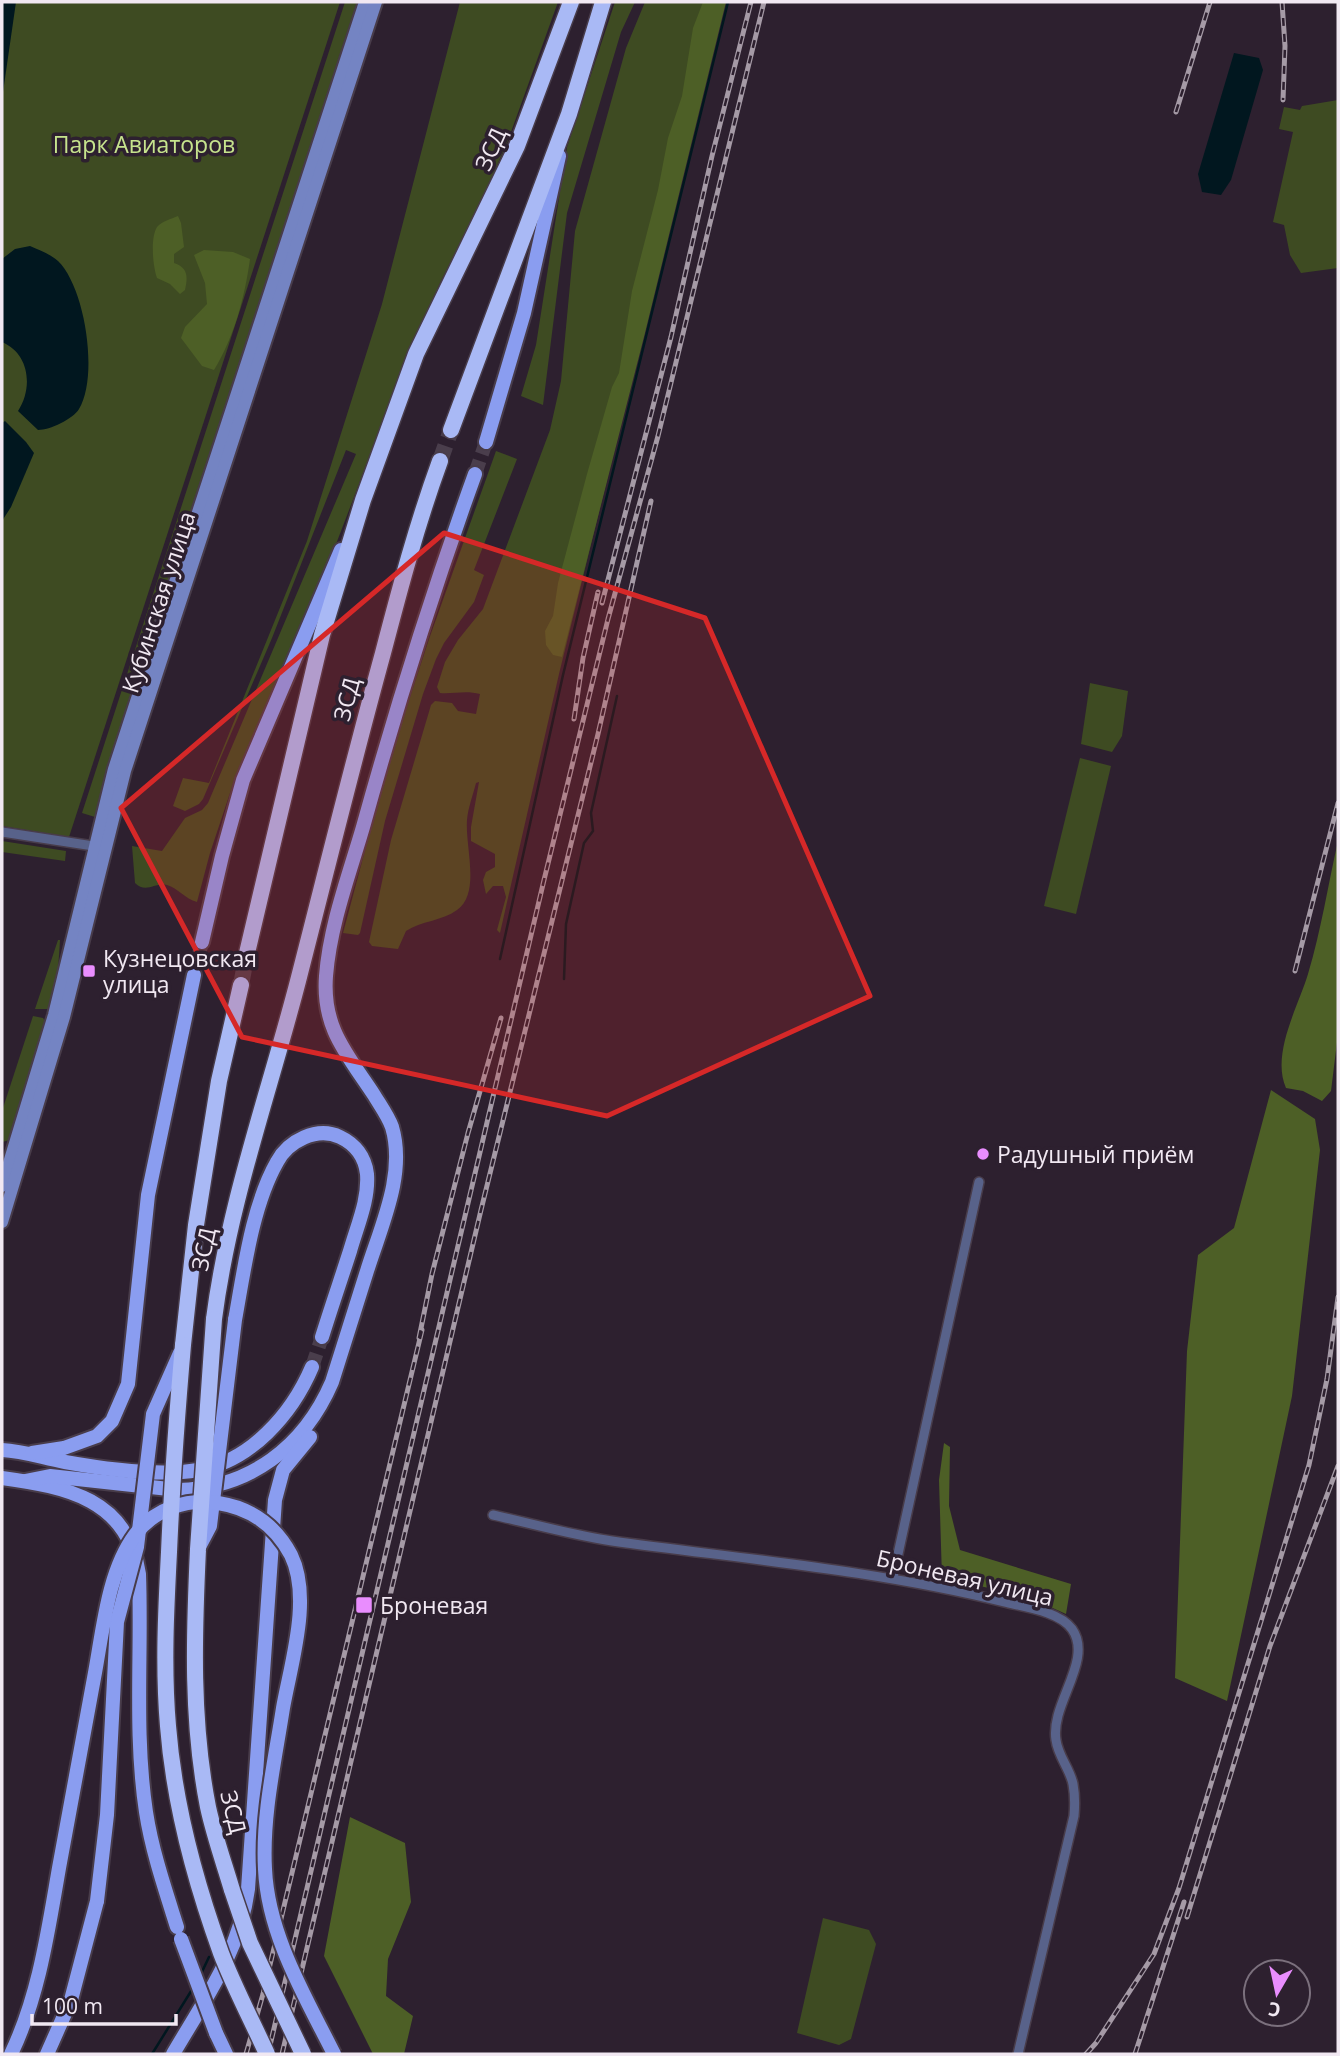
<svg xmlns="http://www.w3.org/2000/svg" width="1340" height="2056" viewBox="0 0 1340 2056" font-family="'Open Sans',sans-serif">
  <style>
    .green { fill: #3e4b22 }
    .forest { fill: #4d5f26 }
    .water { fill: #01171f }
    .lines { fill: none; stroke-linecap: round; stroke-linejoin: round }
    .stream { stroke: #01171f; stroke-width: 2.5 }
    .primary-tunnel { stroke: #4a3e4c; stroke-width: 14; stroke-dasharray: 14 7; stroke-linecap: butt }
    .motorway-tunnel { stroke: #4a3e4c; stroke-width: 16; stroke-dasharray: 16 8; stroke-linecap: butt }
    .minor-casing { stroke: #483c4a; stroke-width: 12 }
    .secondary-casing { stroke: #483c4a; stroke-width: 16 }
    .primary-casing { stroke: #483c4a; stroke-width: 18 }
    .motorway-casing { stroke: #483c4a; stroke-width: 19 }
    .minor { stroke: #58628a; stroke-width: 9 }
    .secondary { stroke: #7484c3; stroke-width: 12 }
    .primary { stroke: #8a9df0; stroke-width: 14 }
    .motorway { stroke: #a9b9f5; stroke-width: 16 }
    .rail-casing { stroke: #a59aa6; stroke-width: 5 }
    .rail { stroke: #2d202f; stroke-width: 2.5; stroke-dasharray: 8; stroke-linecap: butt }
    .primary-bridge-casing { stroke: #483c4a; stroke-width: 18; stroke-linecap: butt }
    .motorway-bridge-casing { stroke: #483c4a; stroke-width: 19; stroke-linecap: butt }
    .primary-bridge { stroke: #8a9df0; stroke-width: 14 }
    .motorway-bridge { stroke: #a9b9f5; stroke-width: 16 }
    .marked { fill: #d62828; fill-opacity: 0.2; stroke: #d62828; stroke-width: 5; stroke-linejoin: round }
    .poi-dot { fill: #e98dfe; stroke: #2d202f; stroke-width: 2.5 }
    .labels { text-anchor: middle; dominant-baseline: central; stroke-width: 7; stroke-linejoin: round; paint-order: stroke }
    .park-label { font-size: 23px; fill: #c6e38d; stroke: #2d202f }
    .street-label { font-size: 23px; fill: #f1e8f2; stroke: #2d202f }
    .poi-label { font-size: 23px; fill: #f1e8f2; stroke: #2d202f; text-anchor: start }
  </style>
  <rect width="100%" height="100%" fill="#2d202f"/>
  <!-- green -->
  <g class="green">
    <path d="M2,2H340L69,837L2,826Z"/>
    <path d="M345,2H357L119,730L95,817L82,813Z"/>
    <path d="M460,2H558L507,143L474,217L441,281L410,351L323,578L236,775L210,853L197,902C185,899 178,888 167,885C155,882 146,894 135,883L132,846L162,851L185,818L202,810L208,803L356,454L346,450L272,638L203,799L199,804L185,811L173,806L183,778L209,783L307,541L382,304Z"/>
    <path d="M615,2H635L621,32L567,213L543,405L521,396L536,345L567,147Z"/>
    <path d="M645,2H725L559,674L500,933L497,930L506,897L503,886H493L486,894L483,880L486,872L495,867V854L471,841V827L479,782L476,783C473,795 468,808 467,820C465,847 481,893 457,910C442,921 421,921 406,931L398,949L372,946L369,942L391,840L431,705L435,701L452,703L458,711L476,714L480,694C466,690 454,694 440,693L437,687L445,662L458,640L483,609L550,430L561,381L575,231L626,48Z"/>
    <path d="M1338,100V268L1301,273L1290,255L1284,225L1273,222L1293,132L1279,129L1284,107L1300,110L1302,106Z"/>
    <path d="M496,451L517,459L474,570L484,575L474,602L444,643L436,659L423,694L385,821L360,933L358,935L343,933L388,764L429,639Z"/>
    <path d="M1090,683L1128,691L1122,736L1112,752L1081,744Z"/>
    <path d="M1080,758L1111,766L1076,914L1044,906Z"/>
    <path d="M2,841L66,851L65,861L2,852Z"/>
    <path d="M58,940H60L58,971L49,1009H35Z"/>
    <path d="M33,1016L43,1018L45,1021L10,1140L2,1142V1111Z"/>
    <path d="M823,1918L869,1930L876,1944L851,2039L839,2045L797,2033Z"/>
  </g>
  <!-- forest -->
  <g class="forest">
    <path d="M703,2H726L645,333L562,657L553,655L546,645L545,631L553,616L558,583L587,474L612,387L619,373L632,291L658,190L668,138L682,96L693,28Z"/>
    <path d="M178,216L181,223L184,247L174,254V263C188,268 188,276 185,290L180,294L170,284L157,278C153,267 150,238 157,227C162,221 171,219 178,216Z"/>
    <path d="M204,250L233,252L250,259C245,296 234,338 214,370L202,366L181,338L185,327L207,304L205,283L194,255Z"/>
    <path d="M1338,841V1034L1331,1091L1322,1101L1303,1091L1286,1088C1271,1054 1298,1007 1308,974C1321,931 1328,885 1338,841Z"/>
    <path d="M1271,1090L1315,1119L1320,1150L1292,1396L1227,1701L1175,1678L1187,1351L1198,1255L1234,1228Z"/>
    <path d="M944,1443L950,1447L949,1506L960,1550L1071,1584L1066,1614L1026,1596L942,1578L939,1480Z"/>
    <path d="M350,1817L405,1843L411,1902L388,1959L386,1996L413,2016L404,2054H373L324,1956Z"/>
  </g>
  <!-- water -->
  <g class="water">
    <path d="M2,2H16L2,99Z"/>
    <path d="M1234,53L1259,58L1263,70L1231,180L1221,195L1202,192L1198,174Z"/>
    <path d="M30,246C39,250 50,254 58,261C85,287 99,376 79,409C73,419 50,430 38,430L18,411C33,388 30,354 2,342V259L15,249Z"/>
    <path d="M5,421L26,442L34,453L11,507L2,521V423Z"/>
  </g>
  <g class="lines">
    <!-- stream -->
    <g class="stream">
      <path d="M500,959L563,675L728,2"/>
      <path d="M564,979L566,924L584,843L593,831L591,813L617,696"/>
      <path d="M200,1976L209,1957"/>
      <path d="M152,2054L193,1988"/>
    </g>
    <!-- primary-tunnel -->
    <g class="primary-tunnel">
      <path d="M475,474L486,442"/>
      <path d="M194,975L202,942"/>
      <path d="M312,1367L322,1337"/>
    </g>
    <!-- motorway-tunnel -->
    <g class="motorway-tunnel">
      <path d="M440,461L451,430"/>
      <path d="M241,985L247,953"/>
    </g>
    <defs>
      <g id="minor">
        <path d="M2,832L100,847"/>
        <path d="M493,1515C533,1524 572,1535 612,1541C743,1559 875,1570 1004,1602C1024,1607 1059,1611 1072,1629C1094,1660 1050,1704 1056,1740C1058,1756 1070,1769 1073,1784C1075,1795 1075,1805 1074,1816L1018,2054"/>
        <path d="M893,1577L979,1182"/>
      </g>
      <g id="secondary">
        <path d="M2,1186L54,1015L114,769L365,2"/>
        <path d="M2,1222L64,1017L125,771L376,2"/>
      </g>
      <g id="primary">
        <path d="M486,442L524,313L559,156"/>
        <path d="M202,942L222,856L243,780L341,550"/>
        <path d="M235,1320C244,1271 252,1206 277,1162C288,1141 317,1126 340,1137C355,1144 365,1157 367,1174C369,1200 357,1226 350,1251C341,1279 331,1308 322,1337"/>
        <path d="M2,1450C24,1451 43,1458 65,1462C104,1469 158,1477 198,1470C250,1462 292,1414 312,1367"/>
        <path d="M32,1453L64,1448L97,1436L112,1421L128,1384L148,1195L194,975"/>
        <path d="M2,1478C67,1487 128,1499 139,1574C142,1653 134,1733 146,1812C152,1851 165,1889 177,1927"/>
        <path d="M25,1481L50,1476L178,1490C250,1488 304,1447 332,1382C344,1345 355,1308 367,1271C381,1226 406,1174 392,1127C388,1116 380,1105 374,1095C347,1054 322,1028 326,976C330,925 349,875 363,827C396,708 433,590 475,474"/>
        <path d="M216,2033L226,2054"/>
        <path d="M47,2054L71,2000L97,1901"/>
        <path d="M173,2054C204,2001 240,1951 248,1889L275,1500L283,1470L310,1437"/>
      </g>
      <g id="motorway">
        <path d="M451,430L569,114L603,2"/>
        <path d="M247,953L322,635L363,500L416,354L517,146L571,2"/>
        <path d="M214,1319C229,1203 269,1093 298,981C326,872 353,762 383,653C400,588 417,524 440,461"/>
        <path d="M183,1345L196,1225L219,1081L241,985"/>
        <path d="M198,1549C194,1635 191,1721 208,1807C214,1835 224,1863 232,1890"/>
      </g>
    </defs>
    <!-- minor casing -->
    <use href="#minor" class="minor-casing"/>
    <!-- secondary casing -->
    <use href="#secondary" class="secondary-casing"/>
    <!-- primary casing -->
    <use href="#primary" class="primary-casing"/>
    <!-- motorway casing -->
    <use href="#motorway" class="motorway-casing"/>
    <!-- minor -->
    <use href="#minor" class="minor"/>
    <!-- secondary -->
    <use href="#secondary" class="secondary"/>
    <!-- primary -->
    <use href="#primary" class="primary"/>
    <!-- motorway -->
    <use href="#motorway" class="motorway"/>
    <defs>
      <g id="rail">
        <path d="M1282,2L1285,46L1283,100"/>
        <path d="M1176,112L1210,2"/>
        <path d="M602,603L671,337L712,156L751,2"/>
        <path d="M574,719L583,658L598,592"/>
        <path d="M1295,971L1338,803"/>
        <path d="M419,1338L432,1274L468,1133L501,1018"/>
        <path d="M1187,1917L1270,1646L1338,1466"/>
        <path d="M246,2054L263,1994L422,1330"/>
        <path d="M268,2054L544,880L608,619L658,436L764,2"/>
        <path d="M282,2054L481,1210L598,734L651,501"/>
        <path d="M1086,2054L1096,2043L1154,1954L1179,1888L1309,1465L1327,1379L1338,1297"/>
        <path d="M1135,2054L1184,1902"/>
      </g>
    </defs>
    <!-- rail casing -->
    <use href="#rail" class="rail-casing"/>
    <!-- rail -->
    <use href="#rail" class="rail"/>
    <defs>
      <g id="primary-bridge">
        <path d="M199,1547L210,1526L235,1320"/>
        <path d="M97,1901L107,1815L117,1622L137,1547L153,1414L180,1353"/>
        <path d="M181,1939L216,2033"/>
        <path d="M11,2054C39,1996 48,1931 59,1868C71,1804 83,1741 94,1678C103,1632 107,1573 135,1535C154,1509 187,1498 218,1503C251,1508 275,1525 291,1555C312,1598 291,1663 283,1708C275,1760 262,1816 265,1869C268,1935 305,1996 334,2054"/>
      </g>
      <g id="motorway-bridge">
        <path d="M183,1345C177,1414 172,1483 169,1552C166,1610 163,1668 168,1726C174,1803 195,1881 221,1953C234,1987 252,2021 267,2054"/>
        <path d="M198,1549L214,1319"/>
        <path d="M232,1890L250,1943L303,2054"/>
      </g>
    </defs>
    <!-- primary-bridge casing -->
    <use href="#primary-bridge" class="primary-bridge-casing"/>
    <!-- motorway-bridge casing -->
    <use href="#motorway-bridge" class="motorway-bridge-casing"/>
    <!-- primary-bridge -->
    <use href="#primary-bridge" class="primary-bridge"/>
    <!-- motorway-bridge -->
    <use href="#motorway-bridge" class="motorway-bridge"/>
  </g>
  <!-- marked area -->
  <path class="marked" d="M444,533L705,618L870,996L607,1116L242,1037L121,808Z"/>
  <!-- markers -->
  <g class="poi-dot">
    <rect x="82" y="964" width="14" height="14" rx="3.5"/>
    <circle cx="983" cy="1154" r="7"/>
    <rect x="355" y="1596" width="18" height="18" rx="3.5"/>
  </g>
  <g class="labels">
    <!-- park labels -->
    <g class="park-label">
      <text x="144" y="144">Парк Авиаторов</text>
    </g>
    <!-- street labels -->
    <g class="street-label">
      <text transform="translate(490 149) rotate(-66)">ЗСД</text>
      <text transform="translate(158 602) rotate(-72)">Кубинская улица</text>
      <text transform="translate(346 699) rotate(-75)">ЗСД</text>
      <text transform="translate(203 1249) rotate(-78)">ЗСД</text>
      <text transform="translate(965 1577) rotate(13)">Броневая улица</text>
      <text transform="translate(234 1812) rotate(76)">ЗСД</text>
    </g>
    <!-- poi labels -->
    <g class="poi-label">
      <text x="103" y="958">Кузнецовская<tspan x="103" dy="26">улица</tspan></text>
      <text x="997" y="1154">Радушный приём</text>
      <text x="380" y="1605">Броневая</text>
    </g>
  </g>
  <!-- border -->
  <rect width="1340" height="2056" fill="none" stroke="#f1e8f2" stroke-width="7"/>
  <!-- north arrow -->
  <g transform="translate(1277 1993) rotate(189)"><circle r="33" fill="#2d202f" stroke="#7b707d" stroke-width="2"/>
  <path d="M0-5L12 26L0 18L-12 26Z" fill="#e98dfe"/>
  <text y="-10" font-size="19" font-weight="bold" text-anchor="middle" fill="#f1e8f2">С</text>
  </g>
  <!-- scale -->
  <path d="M32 2014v10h144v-10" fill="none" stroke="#f1e8f2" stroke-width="3.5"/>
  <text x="42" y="2014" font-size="21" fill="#f1e8f2" stroke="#2d202f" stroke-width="5" paint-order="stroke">100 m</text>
</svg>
